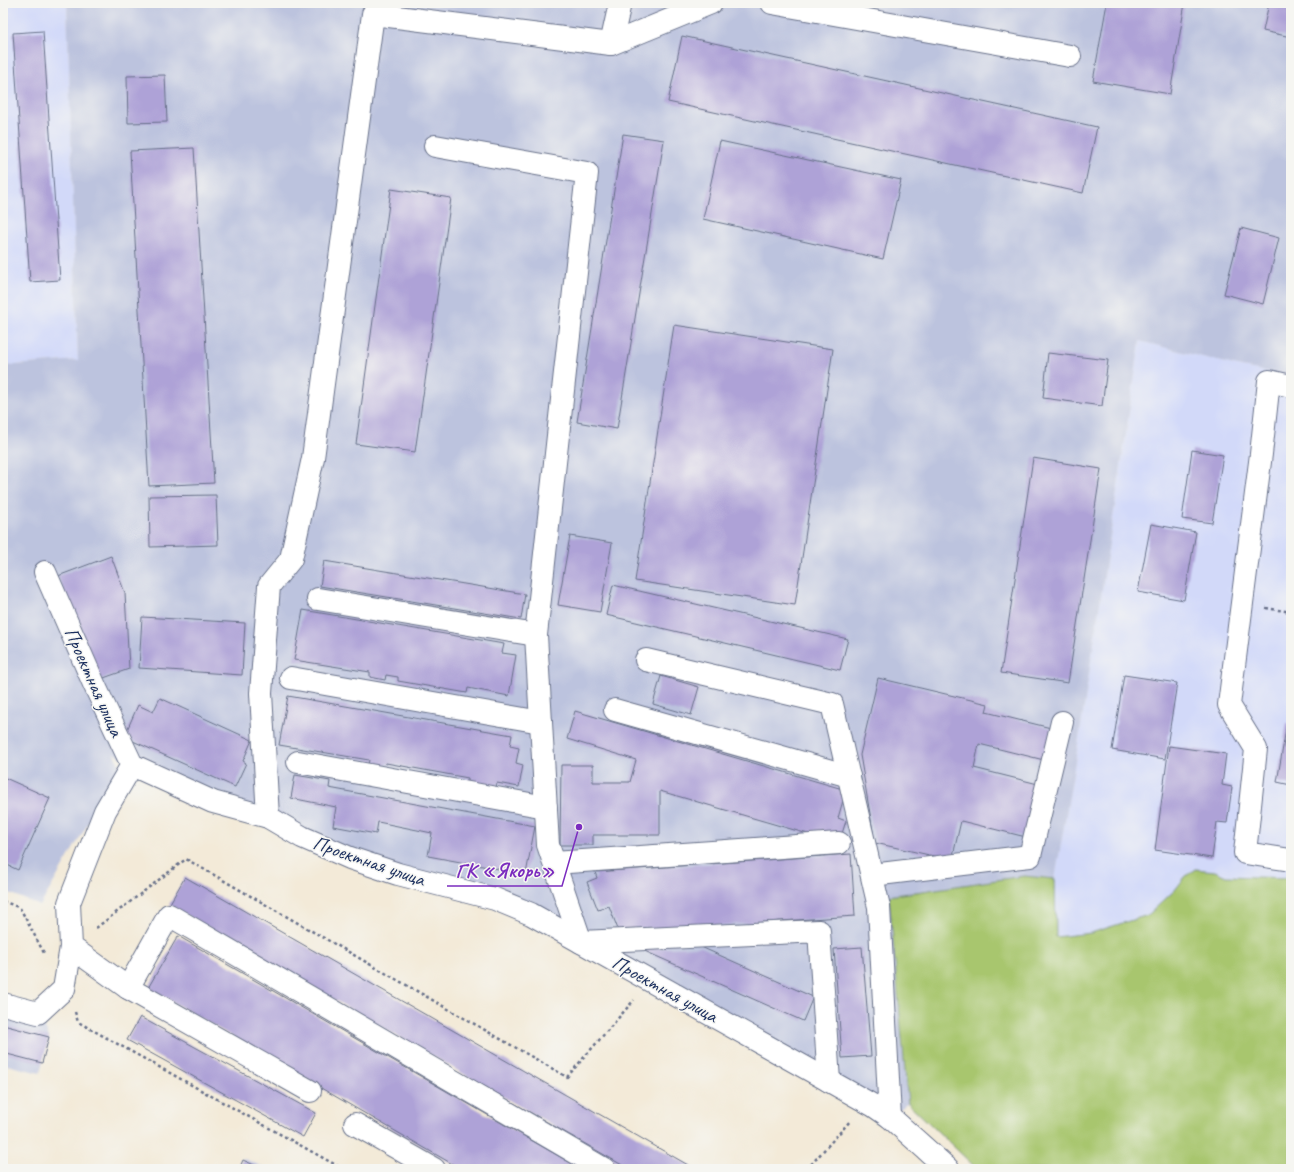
<svg xmlns="http://www.w3.org/2000/svg" width="1294" height="1172" viewBox="0 0 1294 1172" font-family="Caveat,sans-serif">
  <style>
    .built { fill: #d2d9f9 }
    .industrial { fill: #bcc3de }
    .green { fill: #a8c66e; stroke: #627a66 }
    .building { fill: #aea2d7 }
    .lines { fill: none; stroke-linecap: round; stroke-linejoin: round }
    .minor-casing { stroke: #677089; stroke-width: 24 }
    .path { stroke: #677089; stroke-width: 2.5; stroke-dasharray: 3 3; stroke-linecap: butt }
    .minor { stroke: #fff; stroke-width: 22 }
    .labels { text-anchor: middle; dominant-baseline: central; stroke-width: 3; stroke-linejoin: round; paint-order: stroke }
    .street-label { font-size: 20px; fill: #1b2f5e; stroke: #f6f6f2 }
    .leader { fill: none; stroke: #7b2cbf; stroke-width: 1.5 }
    .callout-dot { fill: #7b2cbf; stroke: #f6f6f2; stroke-width: 1.5 }
    .callout-label { font-size: 21px; text-anchor: middle; font-weight: bold; fill: #7b2cbf; stroke: #f6f6f2; stroke-width: 3; stroke-linejoin: round; paint-order: stroke }
  </style>
  <rect width="100%" height="100%" fill="#f6f6f2"/>
  <filter id="ink" filterUnits="userSpaceOnUse"><feTurbulence type="fractalNoise" baseFrequency=".025" numOctaves="2"/><feDisplacementMap in="SourceGraphic" scale="8" xChannelSelector="R" yChannelSelector="G"/><feConvolveMatrix kernelMatrix="1 2 1 2 8 2 1 2 1" color-interpolation-filters="sRGB"/></filter>
  <filter id="wash" filterUnits="userSpaceOnUse"><feTurbulence type="fractalNoise" baseFrequency=".012" numOctaves="4" result="noise"/><feDisplacementMap in="SourceGraphic" scale="16" xChannelSelector="R" yChannelSelector="G"/><feGaussianBlur stdDeviation="0.9" result="paint"/><feColorMatrix in="noise" values="0 0 0 0 0 0 0 0 0 0 0 0 0 0 0 0 0 1.4 0 .05"/><feComposite in="paint" operator="in"/></filter>
  <g filter="url(#wash)">
    <rect width="100%" height="100%" fill="#f3ead8"/>
    <!-- built -->
    <g class="built">
      <path d="M3,3H67L78,360L3,366Z"/>
      <path d="M1140,341L1242,367L1291,376V1169H977L908,1103L1055,878L1081,726Z"/>
    </g>
    <!-- industrial -->
    <g class="industrial">
      <path d="M67,3H1291V376L1242,367L1140,341L1081,726L1055,879L1024,876L889,896L908,1103L890,1117L531,914L398,874L132,765L113,753L121,767L40,906L3,890V366L78,360Z"/>
      <path d="M3,1004L38,1013L49,1037L40,1073L3,1064Z"/>
      <path d="M243,1158L267,1169H238Z"/>
    </g>
    <!-- green -->
    <path class="green" d="M1195,869L1215,871L1226,876L1291,878V1169H977L908,1103L889,896L1024,876L1055,879L1056,937L1091,933L1148,915L1175,890L1185,877Z"/>
    <g id="blocks">
      <!-- building -->
      <g class="building">
        <path d="M1107,3H1185L1170,94L1093,81Z"/>
        <path d="M1269,3H1291V37L1263,31Z"/>
        <path d="M43,31L60,280L30,282L13,33Z"/>
        <path d="M682,36L1097,127L1083,193L668,102Z"/>
        <path d="M165,75L167,122L128,123L127,76Z"/>
        <path d="M623,134L664,140L617,429L577,422Z"/>
        <path d="M720,141L901,180L883,259L703,219Z"/>
        <path d="M194,148L214,483L149,486L130,151Z"/>
        <path d="M391,189L451,198L415,452L356,444Z"/>
        <path d="M1241,228L1279,238L1263,304L1224,294Z"/>
        <path d="M674,325L833,349L795,605L635,581Z"/>
        <path d="M1048,353L1108,360L1102,406L1043,398Z"/>
        <path d="M1192,450L1223,455L1212,523L1182,519Z"/>
        <path d="M1033,458L1101,469L1068,683L1001,673Z"/>
        <path d="M216,495L218,545L150,547L149,496Z"/>
        <path d="M1151,524L1196,532L1184,600L1138,592Z"/>
        <path d="M570,536L612,543L600,612L558,605Z"/>
        <path d="M111,556L125,593L129,669L98,680L58,576Z"/>
        <path d="M324,561L525,594L521,619L320,586Z"/>
        <path d="M613,585L848,639L840,670L606,615Z"/>
        <path d="M303,610L504,644L502,653L516,655L509,696L468,688L467,693L398,681V677L386,675L385,680L370,677V672L294,660Z"/>
        <path d="M142,617L245,623L242,675L139,668Z"/>
        <path d="M1124,675L1177,683L1165,759L1112,750Z"/>
        <path d="M661,676L699,687L691,715L653,704Z"/>
        <path d="M878,678L988,704L986,712L1055,729L1048,761L979,744L974,768L1042,785L1030,838L961,821L952,860L875,843L860,755Z"/>
        <path d="M288,696L512,735L510,746L519,748L516,763L523,765L519,787L497,783L496,787L468,782V778L386,763L385,768L368,765L369,760L279,745Z"/>
        <path d="M160,698L252,740L243,761L246,763L235,787L124,737L138,705L153,712Z"/>
        <path d="M575,711L846,790L838,818L846,821L839,843L660,791V835H593V845H560L561,765H593V782H630L636,760L567,739Z"/>
        <path d="M1287,723L1291,724V785L1277,782Z"/>
        <path d="M1169,746L1226,754L1222,785L1232,787L1227,823L1217,822L1212,858L1155,850Z"/>
        <path d="M295,775L330,781L329,788L535,826L526,874L428,856L432,833L378,822L376,834L333,826L336,807L291,798Z"/>
        <path d="M3,777L50,798L18,870L3,863Z"/>
        <path d="M851,854L855,916L619,932L609,906L598,910L587,882L597,878L595,872Z"/>
        <path d="M185,877L695,1169H629L169,905Z"/>
        <path d="M178,936L581,1169H461L148,988Z"/>
        <path d="M701,947L813,997L803,1021L640,949Z"/>
        <path d="M862,947L871,1056L842,1058L834,949Z"/>
        <path d="M140,1017L316,1113L303,1137L127,1040Z"/>
        <path d="M3,1025L49,1037L42,1063L3,1053Z"/>
        <path d="M243,1160L263,1169H239Z"/>
      </g>
    </g>
  </g>
  <g filter="url(#ink)">
    <use href="#blocks" fill-opacity="0" stroke="#677089" stroke-width="1"/>
    <g class="lines">
      <defs>
        <g id="minor">
          <path d="M772,3L1070,56"/>
          <path d="M611,44L620,3"/>
          <path d="M435,146L587,173L536,635L548,845L581,942L819,931L829,1081"/>
          <path d="M1291,386L1269,381L1261,454L1229,705L1256,749L1245,853L1291,860"/>
          <path d="M45,572L94,684L132,765L213,802L268,817L302,837L350,858L398,874L495,899L531,914L874,1106L890,1117L948,1169"/>
          <path d="M318,599L536,635"/>
          <path d="M646,660L832,704L879,907L890,1117"/>
          <path d="M291,678L541,722"/>
          <path d="M615,710L849,776"/>
          <path d="M298,762L546,807"/>
          <path d="M132,765L105,811L69,903L71,947L128,988L169,915L604,1169"/>
          <path d="M268,817L261,693L269,586L291,559L313,458L373,14L611,44L711,3"/>
          <path d="M554,863L839,843"/>
          <path d="M872,875L1030,856L1062,722"/>
          <path d="M128,988L310,1091"/>
          <path d="M3,1004L38,1013L64,989L71,947"/>
          <path d="M355,1124L434,1169"/>
        </g>
      </defs>
      <!-- minor casing -->
      <use href="#minor" class="minor-casing"/>
      <!-- path -->
      <g class="path">
        <path d="M1266,608L1291,612"/>
        <path d="M3,901L20,908L44,953"/>
        <path d="M96,928L186,859L567,1077L634,1000"/>
        <path d="M75,1012L78,1022L343,1169"/>
        <path d="M807,1169L851,1120"/>
      </g>
      <!-- minor -->
      <use href="#minor" class="minor"/>
    </g>
  </g>
  <g class="labels">
    <!-- street labels -->
    <g class="street-label">
      <text transform="translate(94 682) rotate(66)">Проектная улица</text>
      <text transform="translate(369 861) rotate(19)">Проектная улица</text>
      <text transform="translate(665 989) rotate(29)">Проектная улица</text>
    </g>
  </g>
  <!-- callouts -->
  <path class="leader" d="M579 827L562 886H447"/>
  <circle class="callout-dot" cx="579" cy="827" r="4"/>
  <g class="callout-label">
    <text x="505" y="877">ГК «Якорь»</text>
  </g>
  <!-- margin -->
  <rect width="1294" height="1172" fill="none" stroke="#f6f6f2" stroke-width="16"/>
</svg>
